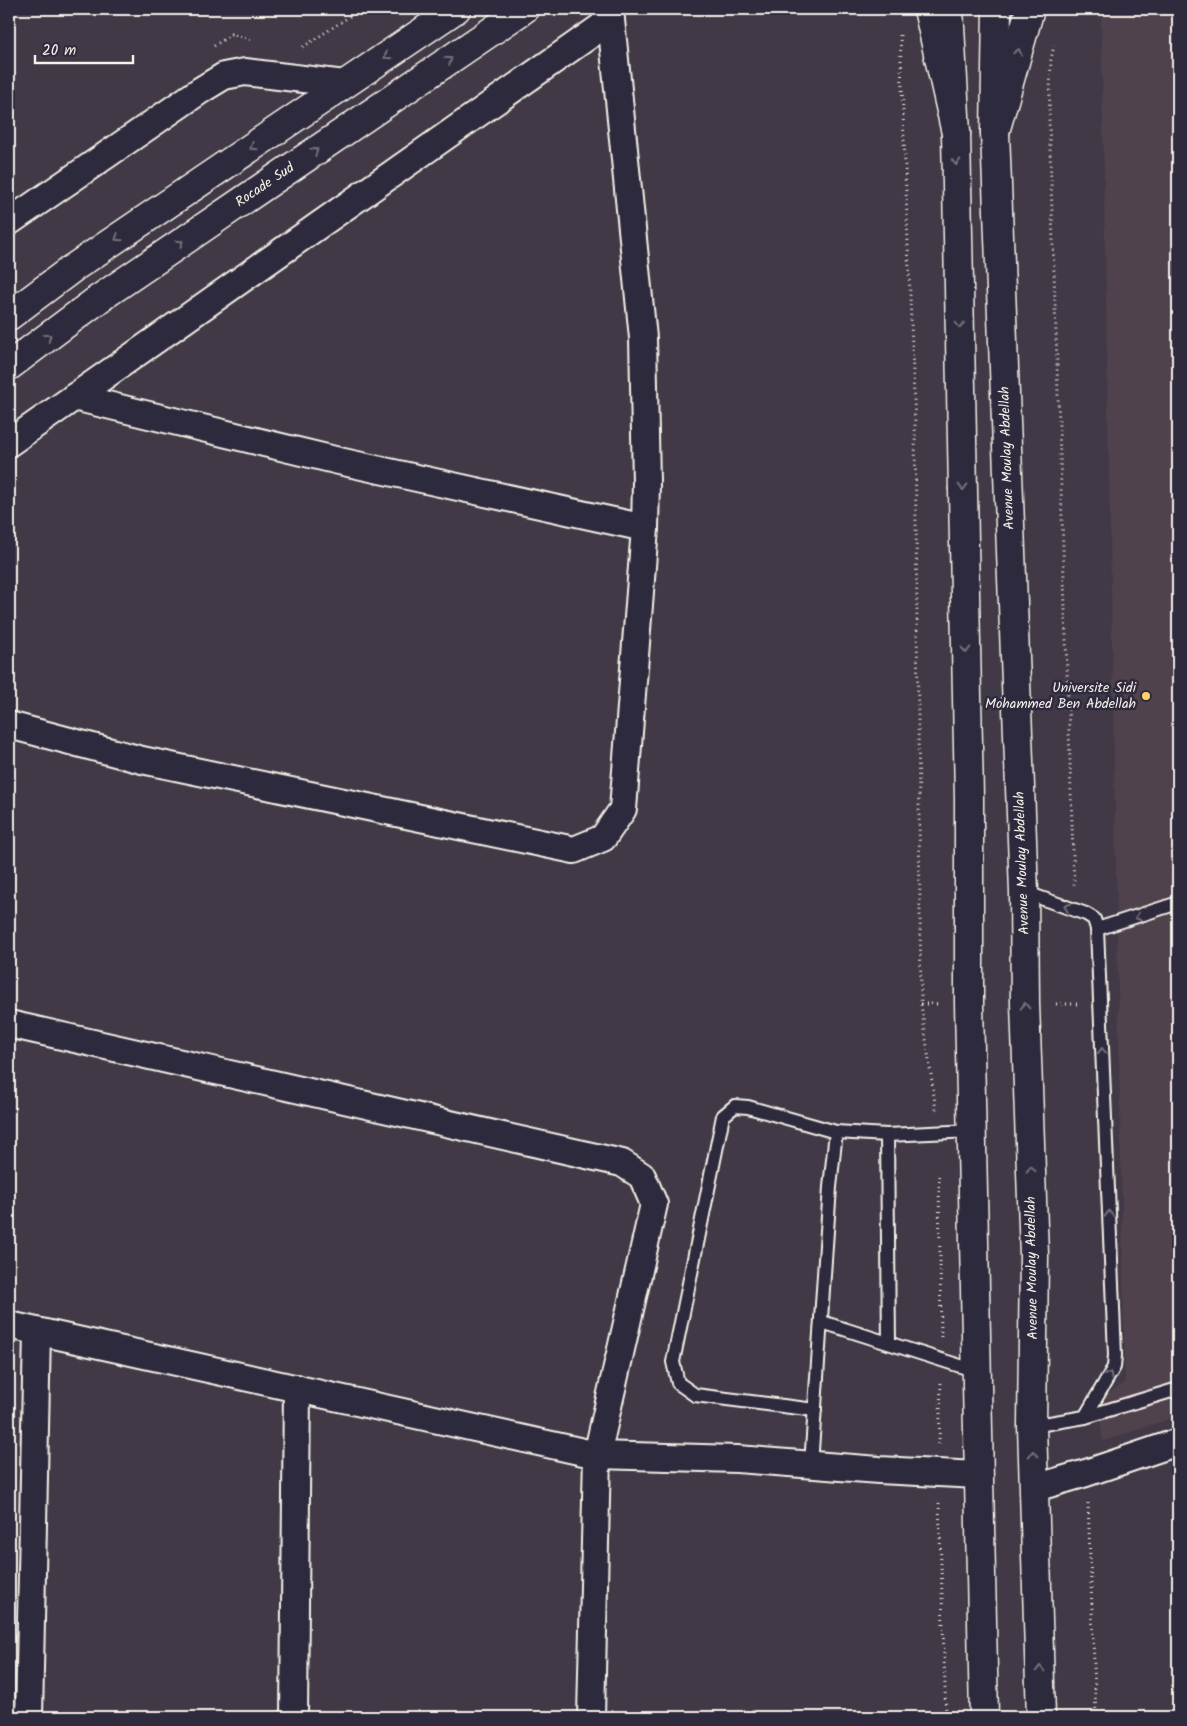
<svg xmlns="http://www.w3.org/2000/svg" width="1187" height="1726" viewBox="0 0 1187 1726" font-family="Kalam,sans-serif">
  <style>
    .built { fill: #50434e }
    .lines { fill: none; stroke-linecap: round; stroke-linejoin: round }
    .service-casing { stroke: #f4f1e8; stroke-width: 16 }
    .minor-casing { stroke: #f4f1e8; stroke-width: 30 }
    .primary-casing { stroke: #f4f1e8; stroke-width: 31 }
    .trunk-casing { stroke: #f4f1e8; stroke-width: 31 }
    .path { stroke: #f4f1e8; stroke-width: 3; stroke-dasharray: 1 4; stroke-linecap: butt }
    .service { stroke: #2f2a3d; stroke-width: 12 }
    .minor { stroke: #2f2a3d; stroke-width: 26 }
    .primary { stroke: #2f2a3d; stroke-width: 28 }
    .trunk { stroke: #2f2a3d; stroke-width: 28 }
    .oneway { stroke: #747079 }
    .poi-dot { fill: #ffd166; stroke: #2f2a3d; stroke-width: 2 }
    .labels { text-anchor: middle; dominant-baseline: central; stroke-width: 5; stroke-linejoin: round; paint-order: stroke }
    .street-label { font-size: 14px; fill: #f4f1e8; stroke: #2f2a3d }
    .poi-label { font-size: 14px; fill: #f4f1e8; stroke: #2f2a3d; text-anchor: end }
  </style>
  <rect width="100%" height="100%" fill="#423947"/>
  <filter id="ink" filterUnits="userSpaceOnUse"><feTurbulence type="fractalNoise" baseFrequency=".02" numOctaves="2"/><feDisplacementMap in="SourceGraphic" scale="10" xChannelSelector="R" yChannelSelector="G"/><feConvolveMatrix kernelMatrix="1 2 1 2 8 2 1 2 1" color-interpolation-filters="sRGB"/></filter>
  <g filter="url(#ink)">
    <!-- built -->
    <path class="built" d="M1101,9H1178V1416L1103,1441L1098,1400L1125,1383Z"/>
    <g class="lines">
      <defs>
        <g id="service">
          <path d="M1024,892L1086,914L1094,919L1097,929L1115,1355L1114,1367L1085,1417"/>
          <path d="M1097,929L1178,903"/>
          <path d="M887,1135L889,1343"/>
          <path d="M822,1322L976,1371"/>
          <path d="M815,1410L695,1395L678,1383L673,1362L723,1116L735,1106L748,1107L836,1132"/>
          <path d="M1032,1426L1085,1417L1178,1389"/>
          <path d="M811,1465L830,1187L836,1132L887,1135L972,1131"/>
        </g>
        <g id="minor">
          <path d="M9,222L201,90L224,76L245,72L345,84"/>
          <path d="M74,397L339,461L645,528"/>
          <path d="M9,443L611,20"/>
          <path d="M9,725L142,760L574,850L603,838L623,809L645,528L646,482L643,338L611,20L604,9"/>
          <path d="M9,1024L622,1163L642,1176L654,1204L597,1455L591,1717"/>
          <path d="M9,1325L597,1455L737,1459L879,1470L978,1475"/>
          <path d="M1035,1488L1086,1473L1178,1442"/>
          <path d="M29,1717L37,1332"/>
          <path d="M294,1717L297,1388"/>
        </g>
        <g id="primary">
          <path d="M949,9L956,133L969,798V1003L984,1717"/>
          <path d="M997,9L995,132L1024,892L1025,1004L1034,1255L1032,1426L1041,1717"/>
        </g>
        <g id="trunk">
          <path d="M928,9L956,133"/>
          <path d="M995,132L1030,9"/>
          <path d="M9,316L73,268L456,9"/>
          <path d="M9,366L100,298L524,9"/>
        </g>
      </defs>
      <!-- service casing -->
      <use href="#service" class="service-casing"/>
      <!-- minor casing -->
      <use href="#minor" class="minor-casing"/>
      <!-- primary casing -->
      <use href="#primary" class="primary-casing"/>
      <!-- trunk casing -->
      <use href="#trunk" class="trunk-casing"/>
      <!-- path -->
      <g class="path">
        <path d="M900,35L915,424L921,1004L936,1110"/>
        <path d="M1054,45L1051,60L1049,119L1074,885"/>
        <path d="M214,46L231,34L253,40"/>
        <path d="M303,47L361,9"/>
        <path d="M921,1004H938"/>
        <path d="M1056,1004H1077"/>
        <path d="M939,1176L941,1337"/>
        <path d="M939,1444L941,1383"/>
        <path d="M939,1503L946,1717"/>
        <path d="M1088,1503L1096,1717"/>
      </g>
      <!-- service -->
      <use href="#service" class="service"/>
      <!-- minor -->
      <use href="#minor" class="minor"/>
      <!-- primary -->
      <use href="#primary" class="primary"/>
      <!-- trunk -->
      <use href="#trunk" class="trunk"/>
    </g>
    <!-- one-way arrows -->
    <defs><path id="oneway-chevron" d="M-2-3.5L2.5 0L-2 3.5" fill="none" stroke-width="1.6" stroke-linecap="round" stroke-linejoin="round" transform="scale(1.25)"/></defs>
    <g class="oneway">
      <use href="#oneway-chevron" transform="translate(1018 52) rotate(-74)"/>
      <use href="#oneway-chevron" transform="translate(387 56) rotate(146)"/>
      <use href="#oneway-chevron" transform="translate(449 60) rotate(-34)"/>
      <use href="#oneway-chevron" transform="translate(253 147) rotate(146)"/>
      <use href="#oneway-chevron" transform="translate(315 151) rotate(-34)"/>
      <use href="#oneway-chevron" transform="translate(956 162) rotate(89)"/>
      <use href="#oneway-chevron" transform="translate(118 238) rotate(146)"/>
      <use href="#oneway-chevron" transform="translate(180 243) rotate(-34)"/>
      <use href="#oneway-chevron" transform="translate(960 325) rotate(89)"/>
      <use href="#oneway-chevron" transform="translate(48 337) rotate(-37)"/>
      <use href="#oneway-chevron" transform="translate(963 487) rotate(89)"/>
      <use href="#oneway-chevron" transform="translate(966 650) rotate(89)"/>
      <use href="#oneway-chevron" transform="translate(1067 907) rotate(-160)"/>
      <use href="#oneway-chevron" transform="translate(1138 917) rotate(162)"/>
      <use href="#oneway-chevron" transform="translate(1025 1006) rotate(-92)"/>
      <use href="#oneway-chevron" transform="translate(1102 1051) rotate(-92)"/>
      <use href="#oneway-chevron" transform="translate(1031 1169) rotate(-92)"/>
      <use href="#oneway-chevron" transform="translate(1109 1214) rotate(-92)"/>
      <use href="#oneway-chevron" transform="translate(1109 1375) rotate(-60)"/>
      <use href="#oneway-chevron" transform="translate(1033 1454) rotate(-92)"/>
      <use href="#oneway-chevron" transform="translate(1040 1669) rotate(-92)"/>
    </g>
  </g>
  <!-- markers -->
  <circle class="poi-dot" cx="1146" cy="696" r="5"/>
  <g class="labels">
    <!-- street labels -->
    <g class="street-label">
      <text transform="translate(265 185) rotate(-34)">Rocade Sud</text>
      <text transform="translate(1007 458) rotate(-92)">Avenue Moulay Abdellah</text>
      <text transform="translate(1022 863) rotate(-92)">Avenue Moulay Abdellah</text>
      <text transform="translate(1032 1268) rotate(-91)">Avenue Moulay Abdellah</text>
    </g>
    <!-- poi labels -->
    <g class="poi-label">
      <text x="1136" y="688">Universite Sidi<tspan x="1136" dy="16">Mohammed Ben Abdellah</tspan></text>
    </g>
  </g>
  <!-- margin -->
  <rect width="1187" height="1726" fill="none" stroke="#2f2a3d" stroke-width="30"/>
  <rect x="15" y="15" width="1157" height="1696" fill="none" stroke="#f4f1e8" stroke-width="2" filter="url(#ink)"/>
  <!-- scale -->
  <path d="M35 55v8h98v-8" fill="none" stroke="#f4f1e8" stroke-width="2.5"/>
  <text x="42" y="55" font-size="15" fill="#f4f1e8" stroke="#2f2a3d" stroke-width="4" paint-order="stroke">20 m</text>
</svg>
